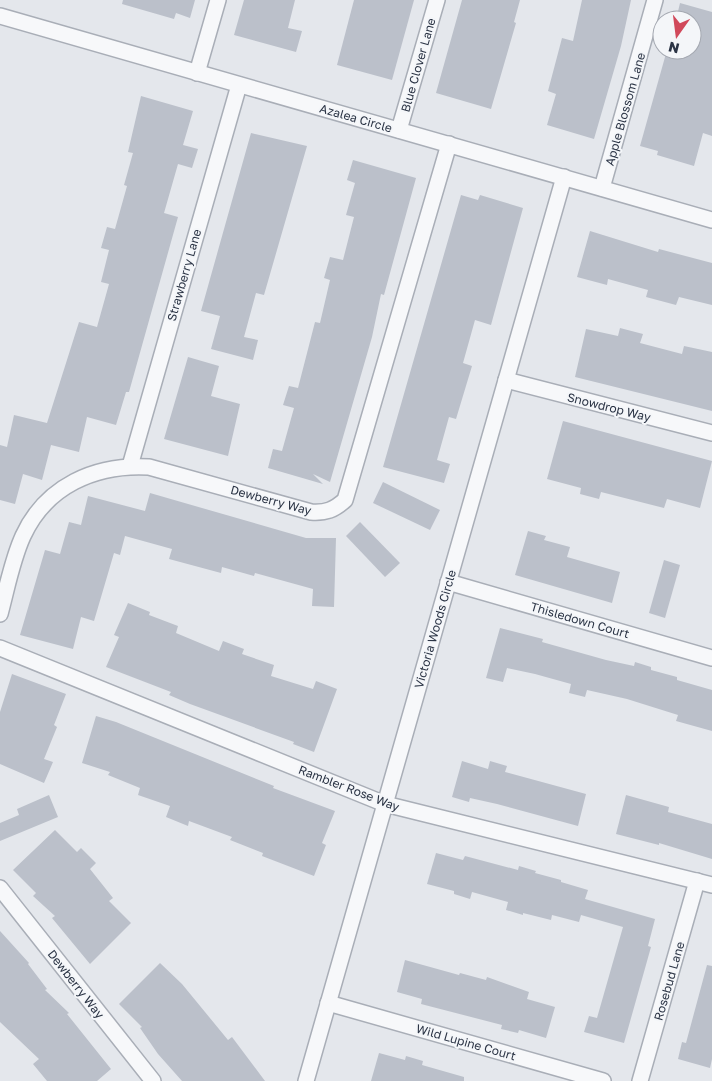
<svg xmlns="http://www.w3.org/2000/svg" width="712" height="1081" viewBox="0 0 712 1081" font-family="'Golos Text',sans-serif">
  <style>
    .building { fill: #bbc0ca }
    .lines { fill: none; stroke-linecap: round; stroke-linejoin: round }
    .minor-casing { stroke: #a9aeb7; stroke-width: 18 }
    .minor { stroke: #f7f8fa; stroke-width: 15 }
    .labels { text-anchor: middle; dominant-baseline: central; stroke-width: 4; stroke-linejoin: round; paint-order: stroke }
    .street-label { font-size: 12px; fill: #2b3445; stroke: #f4f6f9 }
  </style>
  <rect width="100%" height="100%" fill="#e4e7ec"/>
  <!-- building -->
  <g class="building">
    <path d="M123,0H195L190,18L176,13L174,19L122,4Z"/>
    <path d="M244,0H295L288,28L302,31L296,52L234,35Z"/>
    <path d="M354,0H414L392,80L337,65Z"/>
    <path d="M462,0H520L514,22L516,23L491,109L436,93Z"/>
    <path d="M582,0H631L621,46L594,139L547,125L556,94L548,91L562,38L573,41Z"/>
    <path d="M680,3L712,12V136L703,133L694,166L657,155L658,151L640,146L667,50H692V20H676Z"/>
    <path d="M141,96L193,111L183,145L198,149L192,168L178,164L164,213L178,217L129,392H126L116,425L87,417L79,452L51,445L42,480L23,474L15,504L0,500V445L7,447L14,415L47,423L79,322L97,327L109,284L101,282L109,250L101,248L107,227L115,229L127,186L124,185L133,153L128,152Z"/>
    <path d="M251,133L307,146L264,295L256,293L244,337L258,340L253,360L211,349L220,316L201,311Z"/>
    <path d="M353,160L416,178L384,295L381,294L372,337L330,482L313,474L323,484L268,468L273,449L282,451L294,408L283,405L289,386L298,388L315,322L320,323L330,280L324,278L330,257L343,260L354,217L346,215L355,183L347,180Z"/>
    <path d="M461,195L478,200L480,195L523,208L491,325L475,320L463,363L472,366L456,419L449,417L437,460L450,464L444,483L383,467Z"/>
    <path d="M590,231L658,252L659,249L712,263V305L679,297L676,305L646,297L648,290L608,279L607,285L577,277Z"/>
    <path d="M620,328L643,334L640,343L682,354L684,346L712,352V411L575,377L586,329L618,336Z"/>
    <path d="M188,357L219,366L211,396L240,404L228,456L164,439Z"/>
    <path d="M563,421L712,461L700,508L667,499L664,508L601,492L599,499L580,494L581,488L547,479Z"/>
    <path d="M383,482L440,510L430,530L373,503Z"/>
    <path d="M150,493L306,538H336L334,607L312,606L313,589L255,573L254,576L222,567L221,573L169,559L172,549L125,536L120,555L114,553L94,621L81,617L73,649L20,635L45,550L60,554L69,522L81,525L88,496L145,511Z"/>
    <path d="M360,522L400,563L385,577L346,536Z"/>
    <path d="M528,531L546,536L544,540L570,547L567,557L620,572L612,603L515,575Z"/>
    <path d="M664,560L680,565L665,618L649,613Z"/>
    <path d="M128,603L150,612L149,615L178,626L176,633L219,651L223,641L244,649L242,654L274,665L271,676L313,689L316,681L337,689L314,752L293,744L294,742L190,704L169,695L171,692L106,667L119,637L114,635Z"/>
    <path d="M500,628L543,639L542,642L606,660L634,666L635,662L651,667V670L677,677V680L712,690V731L676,721L678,715L627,699L587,690L585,697L569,693L571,684L535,674L507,668L503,682L486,678Z"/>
    <path d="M12,674L66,694L54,725L57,727L44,759L53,762L44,783L0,764V712Z"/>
    <path d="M96,716L116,722L274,786L273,788L335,811L322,843L326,845L314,876L262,856L263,853L230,840L232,837L189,821L188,826L166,817L170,806L138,795L140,788L108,775L110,772L82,763Z"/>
    <path d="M462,761L488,769L490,761L507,766L505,772L586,794L578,826L497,804L470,798L469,802L452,797Z"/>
    <path d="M49,795L58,817L0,841V823L19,815L17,809Z"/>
    <path d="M626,795L669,807L668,812L712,824V859L659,843V845L616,834Z"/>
    <path d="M55,830L77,852L81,848L96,863L90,869L113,898L109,901L131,923L90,964L52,918L55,916L33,896L36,893L13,870Z"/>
    <path d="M436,853L463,860L465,856L518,870L519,866L536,871L535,873L561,880V882L588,890L585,899L655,919L648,946L651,947L624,1043L584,1032L589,1016L597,1018L623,927L581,915L579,922L552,915L551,920L523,913V915L506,910L508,902L472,892L470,899L454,894V891L427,884Z"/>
    <path d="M0,931L29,963L28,964L47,989L45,990L69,1013L67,1014L111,1069L97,1081H47L33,1064L39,1059L0,1022Z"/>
    <path d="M405,960L459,975L460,973L486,980L487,977L529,992L527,999L555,1007L546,1038L519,1030L518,1033L501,1029L502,1025L421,1004L422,999L397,992Z"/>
    <path d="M160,963L182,984L228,1040L232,1037L265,1081H182L158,1054L140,1028L142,1027L119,1004Z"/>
    <path d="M707,965L712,966V1059L710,1068L678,1059L682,1042L686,1043Z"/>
    <path d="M379,1053L405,1060L406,1056L423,1061L422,1065L464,1077V1081H371Z"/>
  </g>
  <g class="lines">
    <defs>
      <g id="minor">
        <path d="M0,16L712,220"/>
        <path d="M197,73L218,0"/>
        <path d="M399,130L437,0"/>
        <path d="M602,188L655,0"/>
        <path d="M506,380L712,433"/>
        <path d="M130,466L239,85"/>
        <path d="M448,582L712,658"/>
        <path d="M0,614C7,588 12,560 23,536C46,486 95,464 149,467L311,512C326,513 334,510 345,500L449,144"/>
        <path d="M0,648L385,804L712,885"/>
        <path d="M0,888L153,1081"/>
        <path d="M328,1003L603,1081"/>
        <path d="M306,1081L564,177"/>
        <path d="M640,1081L697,881"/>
      </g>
    </defs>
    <!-- minor casing -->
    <use href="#minor" class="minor-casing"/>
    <!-- minor -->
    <use href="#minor" class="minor"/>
  </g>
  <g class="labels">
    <!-- street labels -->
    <g class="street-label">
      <text transform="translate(418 65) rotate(-74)">Blue Clover Lane</text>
      <text transform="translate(625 109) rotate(-74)">Apple Blossom Lane</text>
      <text transform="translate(356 118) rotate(16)">Azalea Circle</text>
      <text transform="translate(184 275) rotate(-74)">Strawberry Lane</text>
      <text transform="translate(609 407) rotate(14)">Snowdrop Way</text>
      <text transform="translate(271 500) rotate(15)">Dewberry Way</text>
      <text transform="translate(580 620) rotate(16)">Thisledown Court</text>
      <text transform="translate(435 629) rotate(-74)">Victoria Woods Circle</text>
      <text transform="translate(349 788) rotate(21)">Rambler Rose Way</text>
      <text transform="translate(669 981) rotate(-74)">Rosebud Lane</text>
      <text transform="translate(76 984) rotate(52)">Dewberry Way</text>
      <text transform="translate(466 1042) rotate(16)">Wild Lupine Court</text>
    </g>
  </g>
  <!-- north arrow -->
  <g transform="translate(677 35) rotate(194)"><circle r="24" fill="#f4f6f9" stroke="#a4a8b1"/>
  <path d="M0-4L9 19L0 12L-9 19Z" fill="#d1495b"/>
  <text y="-8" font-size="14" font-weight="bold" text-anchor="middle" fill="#2b3445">N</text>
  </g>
</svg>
